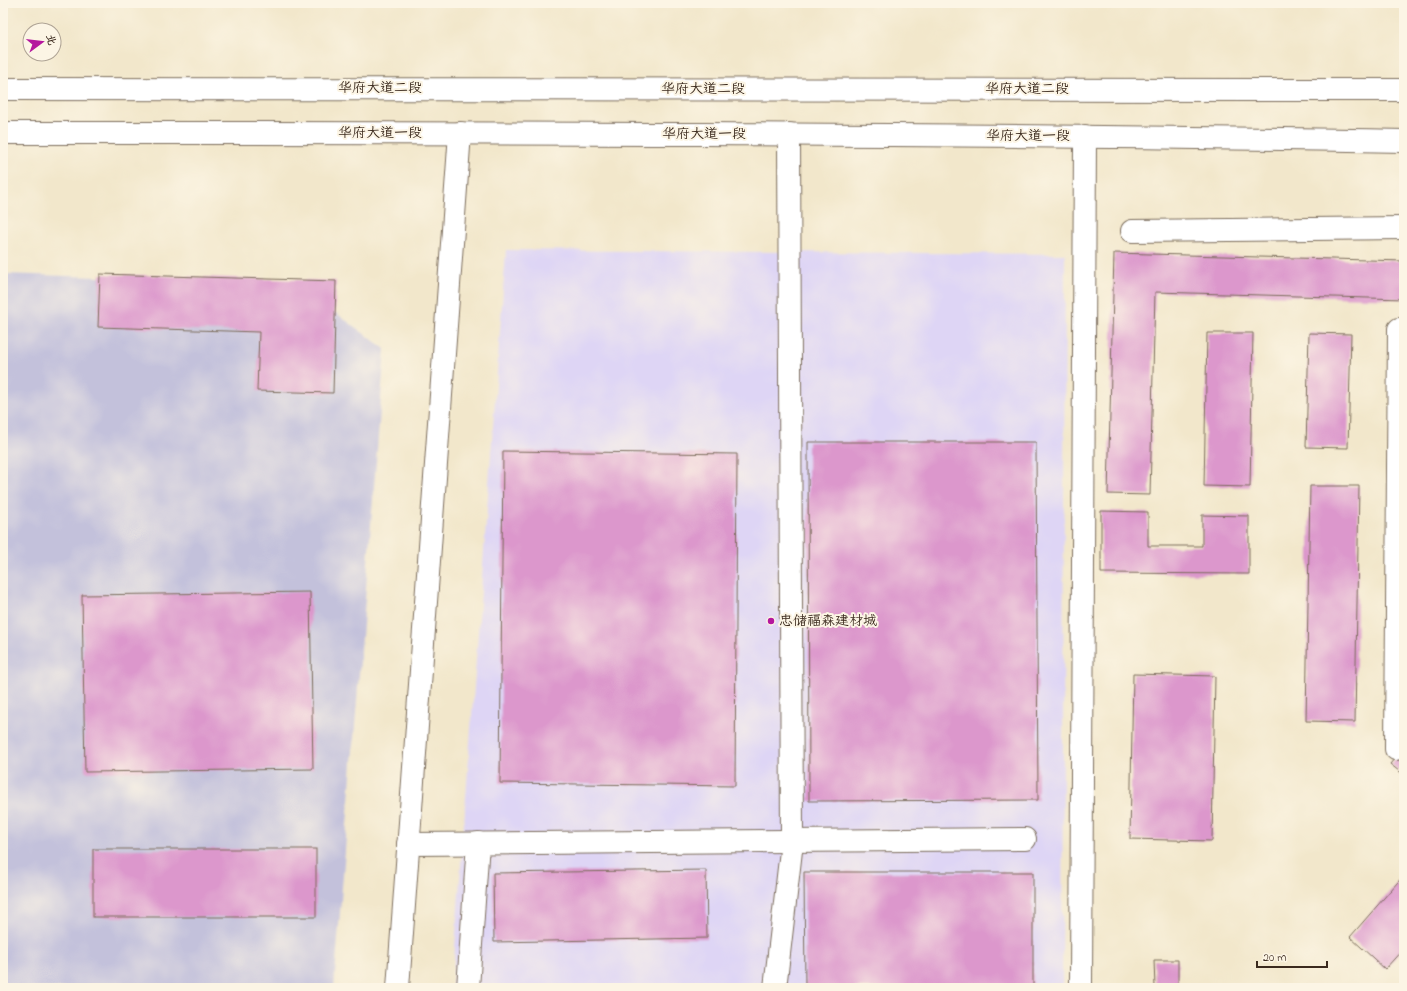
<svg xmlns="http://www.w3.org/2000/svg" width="1407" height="991" viewBox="0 0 1407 991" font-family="'Indie Flower','LXGW WenKai TC',sans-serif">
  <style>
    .built { fill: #ded5f5 }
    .industrial { fill: #c3c1db }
    .building { fill: #dc97cc }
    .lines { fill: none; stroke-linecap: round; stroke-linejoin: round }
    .minor-casing { stroke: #7b6c5b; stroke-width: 24 }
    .major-casing { stroke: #7b6c5b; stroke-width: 24 }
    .minor { stroke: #fff; stroke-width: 22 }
    .major { stroke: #fff; stroke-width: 22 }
    .poi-dot { fill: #b5179e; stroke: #fcf5e5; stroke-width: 1.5 }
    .labels { text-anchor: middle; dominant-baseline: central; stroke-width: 4; stroke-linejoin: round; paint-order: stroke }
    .street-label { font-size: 14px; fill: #3b2a1e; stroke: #fcf5e5 }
    .poi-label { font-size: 14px; fill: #3b2a1e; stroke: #fcf5e5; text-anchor: start }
  </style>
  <rect width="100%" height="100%" fill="#fcf5e5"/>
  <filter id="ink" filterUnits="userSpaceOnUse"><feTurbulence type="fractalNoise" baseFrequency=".025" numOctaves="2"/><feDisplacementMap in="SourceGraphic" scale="8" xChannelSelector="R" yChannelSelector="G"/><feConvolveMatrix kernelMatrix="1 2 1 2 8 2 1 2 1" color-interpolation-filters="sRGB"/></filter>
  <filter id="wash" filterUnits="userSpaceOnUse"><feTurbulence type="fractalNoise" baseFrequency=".012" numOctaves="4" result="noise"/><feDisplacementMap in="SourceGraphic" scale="16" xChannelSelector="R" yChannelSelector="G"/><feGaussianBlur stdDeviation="0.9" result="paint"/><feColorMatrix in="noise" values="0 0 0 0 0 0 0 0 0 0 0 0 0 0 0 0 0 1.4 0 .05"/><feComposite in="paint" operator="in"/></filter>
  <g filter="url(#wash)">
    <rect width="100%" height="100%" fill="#f2e7cb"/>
    <!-- built -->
    <path class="built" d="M506,250L1065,254L1062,988H452Z"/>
    <!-- industrial -->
    <path class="industrial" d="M3,274L295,283L385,349L334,988H3Z"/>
    <g id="blocks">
      <!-- building -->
      <g class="building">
        <path d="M1114,253L1404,261V299L1155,292L1150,495L1108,494Z"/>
        <path d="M100,274L336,281L333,393L257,391L259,332L98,327Z"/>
        <path d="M1207,333H1253L1250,487L1204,486Z"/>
        <path d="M1309,333L1351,334L1348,448L1306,447Z"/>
        <path d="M808,442H1036L1038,800L809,801Z"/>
        <path d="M503,451L737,454L735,786L500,783Z"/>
        <path d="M1310,486H1359L1355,722L1306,721Z"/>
        <path d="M1101,511L1148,512V546H1202V515L1249,516V574L1101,573Z"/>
        <path d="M310,592L313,769L85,772L82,595Z"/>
        <path d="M1133,674L1215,676L1212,841L1130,839Z"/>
        <path d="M1404,747V775L1390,764Z"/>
        <rect x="93" y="849" width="223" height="68"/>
        <path d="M706,870L707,938L494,942L493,873Z"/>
        <path d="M804,872H1033V988H805Z"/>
        <path d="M1404,875V948L1385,969L1350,937Z"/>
        <path d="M1154,960H1178V985H1220V988H1155Z"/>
      </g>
    </g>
  </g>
  <g filter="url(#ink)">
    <use href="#blocks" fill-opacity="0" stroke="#7b6c5b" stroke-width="1"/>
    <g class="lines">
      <defs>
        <g id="minor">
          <path d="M1132,231L1404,228"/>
          <path d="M1399,329L1396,749L1404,739"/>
          <path d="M408,844L1025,839"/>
          <path d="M398,988L460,133"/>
          <path d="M468,988L478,843"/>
          <path d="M775,988L792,842L789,134"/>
          <path d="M1081,988L1085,136"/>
        </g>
        <g id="major">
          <path d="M3,89L1404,90"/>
          <path d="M3,133C470,133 937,133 1404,141"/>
        </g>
      </defs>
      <!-- minor casing -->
      <use href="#minor" class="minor-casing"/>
      <!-- major casing -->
      <use href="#major" class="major-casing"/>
      <!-- minor -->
      <use href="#minor" class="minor"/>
      <!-- major -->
      <use href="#major" class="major"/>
    </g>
  </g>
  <!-- markers -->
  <circle class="poi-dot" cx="771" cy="621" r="4"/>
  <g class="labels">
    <!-- street labels -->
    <g class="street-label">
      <text x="380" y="88">华府大道二段</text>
      <text x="703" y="89">华府大道二段</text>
      <text x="1027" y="89">华府大道二段</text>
      <text x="380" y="133">华府大道一段</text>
      <text x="704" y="134">华府大道一段</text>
      <text x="1028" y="136">华府大道一段</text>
    </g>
    <!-- poi labels -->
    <g class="poi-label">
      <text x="779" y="621">忠储福森建材城</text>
    </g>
  </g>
  <!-- margin -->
  <rect width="1407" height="991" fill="none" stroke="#fcf5e5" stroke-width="16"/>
  <!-- north arrow -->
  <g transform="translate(42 42) rotate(75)"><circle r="19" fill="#fcf5e5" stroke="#afa495"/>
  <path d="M0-3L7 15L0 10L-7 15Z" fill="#b5179e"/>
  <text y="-6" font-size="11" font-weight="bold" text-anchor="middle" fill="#3b2a1e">北</text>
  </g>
  <!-- scale -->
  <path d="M1257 961v6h70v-6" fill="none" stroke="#3b2a1e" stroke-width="2"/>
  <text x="1263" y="961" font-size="12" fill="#3b2a1e" stroke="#fcf5e5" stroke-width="3" paint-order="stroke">20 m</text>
</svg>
